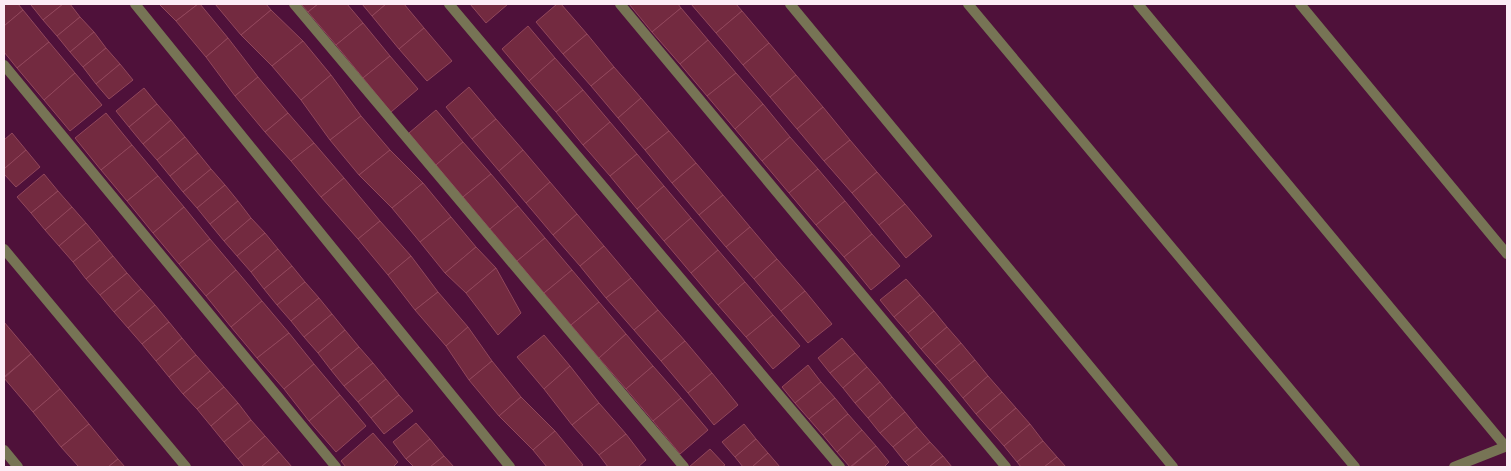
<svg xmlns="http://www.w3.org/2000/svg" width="1511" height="471" viewBox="0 0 1511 471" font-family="Barlow,sans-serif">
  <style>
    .building { fill: #732a40; stroke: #92475c }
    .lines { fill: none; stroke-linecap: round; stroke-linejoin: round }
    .street { stroke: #777455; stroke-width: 10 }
  </style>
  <rect width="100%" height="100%" fill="#4f113a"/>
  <!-- building -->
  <g class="building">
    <path d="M4,4H18L23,10L4,26Z"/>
    <path d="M32,4H63L43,20L31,5Z"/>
    <path d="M63,4H70L80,17L57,36L43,20Z"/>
    <path d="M159,4H198L176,21Z"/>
    <path d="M198,4H200L228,38L206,57L176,21Z"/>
    <path d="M215,4H266L271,10L241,35Z"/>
    <path d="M301,4H318L308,12Z"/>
    <path d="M318,4H347L363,23L336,45L308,12Z"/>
    <path d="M362,4H386L372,16Z"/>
    <path d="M386,4H404L424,28L399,49L372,16Z"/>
    <path d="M470,4H508L486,23Z"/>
    <path d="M557,4H561L587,34L563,54L536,22Z"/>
    <path d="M629,4H678L681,8L652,32Z"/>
    <path d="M691,4H736L742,11L716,33Z"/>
    <path d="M681,8L708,40L680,64L652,32Z"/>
    <path d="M23,10L49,42L17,68L4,52V26Z"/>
    <path d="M271,10L303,41L272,66L241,35Z"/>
    <path d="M742,11L769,43L743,65L716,33Z"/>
    <path d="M80,17L94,32L70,52L57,36Z"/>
    <path d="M363,23L390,56L363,78L336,45Z"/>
    <path d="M528,26L555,58L529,81L502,49Z"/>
    <path d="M424,28L452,61L427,81L399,49Z"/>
    <path d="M94,32L106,48L83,67L70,52Z"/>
    <path d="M587,34L614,67L591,86L563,54Z"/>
    <path d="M228,38L258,77L235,96L206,57Z"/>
    <path d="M708,40L736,73L707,96L680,64Z"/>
    <path d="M303,41L331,75L301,100L272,66Z"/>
    <path d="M49,42L75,73L44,100L17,68Z"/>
    <path d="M769,43L796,75L770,97L743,65Z"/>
    <path d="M106,48L120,64L96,84L83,67Z"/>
    <path d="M390,56L418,89L391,112L363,78Z"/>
    <path d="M555,58L583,90L556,112L529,81Z"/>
    <path d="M120,64L133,80L109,99L96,84Z"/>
    <path d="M614,67L641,98L618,118L591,86Z"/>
    <path d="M75,73L102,105L70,131L44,100Z"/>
    <path d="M736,73L763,104L735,129L707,96Z"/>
    <path d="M331,75L361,116L330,140L301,100Z"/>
    <path d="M796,75L823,107L797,129L770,97Z"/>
    <path d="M258,77L288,113L265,132L235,96Z"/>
    <path d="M469,87L496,119L472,139L446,107Z"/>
    <path d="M144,88L157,104L129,127L116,111Z"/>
    <path d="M583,90L610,122L583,145L556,112Z"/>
    <path d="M641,98L669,131L645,150L618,118Z"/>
    <path d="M157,104L171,120L143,144L129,127Z"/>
    <path d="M763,104L790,137L762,161L735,129Z"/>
    <path d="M823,107L850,140L824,161L797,129Z"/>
    <path d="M436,110L463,142L436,165L409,133Z"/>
    <path d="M106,113L132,145L101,170L75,138Z"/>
    <path d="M288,113L314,143L291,161L265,132Z"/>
    <path d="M361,116L390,150L359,175L330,140Z"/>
    <path d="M496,119L523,150L499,171L472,139Z"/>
    <path d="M171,120L185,137L157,160L143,144Z"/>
    <path d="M610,122L637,154L610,176L583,145Z"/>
    <path d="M669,131L696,163L672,183L645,150Z"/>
    <path d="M12,133L26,150L4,169V140Z"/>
    <path d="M185,137L198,153L170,176L157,160Z"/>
    <path d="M790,137L818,169L789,193L762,161Z"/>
    <path d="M850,140L877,172L852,193L824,161Z"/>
    <path d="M463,142L491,174L463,197L436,165Z"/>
    <path d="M314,143L344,178L321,197L291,161Z"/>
    <path d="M132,145L158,176L127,201L101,170Z"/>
    <path d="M26,150L40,167L16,187L4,174V169Z"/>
    <path d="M390,150L423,183L392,208L359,175Z"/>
    <path d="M523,150L550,182L526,203L499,171Z"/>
    <path d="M198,153L211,169L183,192L170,176Z"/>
    <path d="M637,154L664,186L637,209L610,176Z"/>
    <path d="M696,163L723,195L699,215L672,183Z"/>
    <path d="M211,169L225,185L197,208L183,192Z"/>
    <path d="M818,169L845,201L816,225L789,193Z"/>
    <path d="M877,172L905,204L879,225L852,193Z"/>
    <path d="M44,174L58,191L31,213L17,197Z"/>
    <path d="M491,174L518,206L490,229L463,197Z"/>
    <path d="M158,176L184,207L153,233L127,201Z"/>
    <path d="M344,178L380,221L358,239L321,197Z"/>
    <path d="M550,182L577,214L553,235L526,203Z"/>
    <path d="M423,183L451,217L420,242L392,208Z"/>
    <path d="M225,185L238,201L210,224L197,208Z"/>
    <path d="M664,186L691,218L664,241L637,209Z"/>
    <path d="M58,191L72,207L45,230L31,213Z"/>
    <path d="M723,195L750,227L726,247L699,215Z"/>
    <path d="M238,201L251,218L224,241L210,224Z"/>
    <path d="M845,201L872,234L844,257L816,225Z"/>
    <path d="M905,204L932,236L906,258L879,225Z"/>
    <path d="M518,206L545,238L517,261L490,229Z"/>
    <path d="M72,207L86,223L59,246L45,230Z"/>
    <path d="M184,207L210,239L179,264L153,233Z"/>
    <path d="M577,214L604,246L580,266L553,235Z"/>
    <path d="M451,217L476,247L445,273L420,242Z"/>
    <path d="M251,218L265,233L237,256L224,241Z"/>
    <path d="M691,218L718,250L691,273L664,241Z"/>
    <path d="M380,221L411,256L388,275L358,239Z"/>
    <path d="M86,223L100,240L73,262L59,246Z"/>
    <path d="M750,227L777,259L754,279L726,247Z"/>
    <path d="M265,233L278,249L251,272L237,256Z"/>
    <path d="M872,234L900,266L871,290L844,257Z"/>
    <path d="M545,238L572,270L544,293L517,261Z"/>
    <path d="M210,239L236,270L206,296L179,264Z"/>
    <path d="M100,240L113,256L86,279L73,262Z"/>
    <path d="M604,246L631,278L606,298L580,266Z"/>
    <path d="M476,247L496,268L466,293L445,273Z"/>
    <path d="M278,249L292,266L264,289L251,272Z"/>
    <path d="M718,250L745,282L718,305L691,273Z"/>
    <path d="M113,256L127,273L100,295L86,279Z"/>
    <path d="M411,256L438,292L415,310L388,275Z"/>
    <path d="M777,259L805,291L781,311L754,279Z"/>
    <path d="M292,266L305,282L277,305L264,289Z"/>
    <path d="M496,268L521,313L498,335L466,293Z"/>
    <path d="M236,270L262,301L231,327L206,296Z"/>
    <path d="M572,270L599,302L571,325L544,293Z"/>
    <path d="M127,273L141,289L114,312L100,295Z"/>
    <path d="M631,278L658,310L634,330L606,298Z"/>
    <path d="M906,279L920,295L894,317L880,300Z"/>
    <path d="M305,282L319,298L291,321L277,305Z"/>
    <path d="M745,282L773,315L746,337L718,305Z"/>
    <path d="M141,289L155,305L128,328L114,312Z"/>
    <path d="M805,291L832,324L808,343L781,311Z"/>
    <path d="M438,292L468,327L446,346L415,310Z"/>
    <path d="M920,295L934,311L908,333L894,317Z"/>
    <path d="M319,298L332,314L304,337L291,321Z"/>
    <path d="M262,301L289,333L257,358L231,327Z"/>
    <path d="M599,302L626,334L599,358L571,325Z"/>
    <path d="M155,305L169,322L142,344L128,328Z"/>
    <path d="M658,310L685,341L661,361L634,330Z"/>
    <path d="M934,311L947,327L921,349L908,333Z"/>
    <path d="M332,314L345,330L318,353L304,337Z"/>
    <path d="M773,315L800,346L773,369L746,337Z"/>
    <path d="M4,322L31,354L4,377Z"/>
    <path d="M169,322L182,338L156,361L142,344Z"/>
    <path d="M468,327L492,361L469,380L446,346Z"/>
    <path d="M947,327L961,343L935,365L921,349Z"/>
    <path d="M345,330L359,347L331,370L318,353Z"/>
    <path d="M289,333L314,364L284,389L257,358Z"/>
    <path d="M626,334L653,366L626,389L599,358Z"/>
    <path d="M544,335L570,366L544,389L517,357Z"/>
    <path d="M182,338L196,355L169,377L156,361Z"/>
    <path d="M842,338L855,353L830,373L818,358Z"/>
    <path d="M685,341L712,373L688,393L661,361Z"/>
    <path d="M961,343L975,360L949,381L935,365Z"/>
    <path d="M359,347L373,363L344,386L331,370Z"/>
    <path d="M855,353L867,367L843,388L830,373Z"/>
    <path d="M31,354L60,389L33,412L4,378Z"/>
    <path d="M196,355L210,371L183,394L169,377Z"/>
    <path d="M975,360L988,376L963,398L949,381Z"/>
    <path d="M492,361L521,397L499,416L469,380Z"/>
    <path d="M373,363L386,379L358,402L344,386Z"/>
    <path d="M314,364L340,395L309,421L284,389Z"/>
    <path d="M808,365L821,382L795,403L782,387Z"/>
    <path d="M570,366L599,403L572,425L544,389Z"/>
    <path d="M653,366L681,398L653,421L626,389Z"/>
    <path d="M867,367L880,382L855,403L843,388Z"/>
    <path d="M210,371L224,387L197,409L183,394Z"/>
    <path d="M712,373L738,405L714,425L688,393Z"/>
    <path d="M988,376L1002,392L976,414L963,398Z"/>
    <path d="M386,379L399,395L371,418L358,402Z"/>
    <path d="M821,382L835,398L809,419L795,403Z"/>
    <path d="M880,382L892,397L868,418L855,403Z"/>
    <path d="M224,387L238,403L211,426L197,409Z"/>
    <path d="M60,389L89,424L61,447L33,412Z"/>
    <path d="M1002,392L1016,408L990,430L976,414Z"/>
    <path d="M340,395L366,426L336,452L309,421Z"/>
    <path d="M399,395L413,411L384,434L371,418Z"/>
    <path d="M521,397L555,431L533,450L499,416Z"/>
    <path d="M892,397L905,412L880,433L868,418Z"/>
    <path d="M681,398L708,430L680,454L653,421Z"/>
    <path d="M835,398L848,414L823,435L809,419Z"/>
    <path d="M238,403L251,420L224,442L211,426Z"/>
    <path d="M599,403L626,434L599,455L572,425Z"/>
    <path d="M1016,408L1030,424L1004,446L990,430Z"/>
    <path d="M905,412L917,427L893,447L880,433Z"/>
    <path d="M848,414L862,430L837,452L823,435Z"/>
    <path d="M251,420L265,436L238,459L224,442Z"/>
    <path d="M416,423L430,439L406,459L393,442Z"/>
    <path d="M89,424L118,459L108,467H79L61,447Z"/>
    <path d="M744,424L756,439L735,457L722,442Z"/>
    <path d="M1030,424L1043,441L1017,462L1004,446Z"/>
    <path d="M917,427L930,442L905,462L893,447Z"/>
    <path d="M862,430L876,446L850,467L837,452Z"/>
    <path d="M555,431L583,465L580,467H547L533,450Z"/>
    <path d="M373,433L398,462L393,467H346L341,461Z"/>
    <path d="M626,434L646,460L638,467H608L599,455Z"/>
    <path d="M265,436L279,452L261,467H245L238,459Z"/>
    <path d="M430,439L444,456L430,467H414L406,459Z"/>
    <path d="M756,439L768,453L752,467H743L735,457Z"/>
    <path d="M1043,441L1057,457L1044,467H1021L1017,462Z"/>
    <path d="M930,442L943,456L929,467H910L905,462Z"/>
    <path d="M876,446L889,462L884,467H851Z"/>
    <path d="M710,449L725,465L722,467H689Z"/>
    <path d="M279,452L292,467H261Z"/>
    <path d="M768,453L780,467H752Z"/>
    <path d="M444,456L454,467H430Z"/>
    <path d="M943,456L952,467H929Z"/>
    <path d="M1057,457L1066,467H1044Z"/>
    <path d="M118,459L125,467H108Z"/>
  </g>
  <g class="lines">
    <!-- street -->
    <g class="street">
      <path d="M135,4L510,467"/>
      <path d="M294,4L684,467"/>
      <path d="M449,4L840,467"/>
      <path d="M620,4L1006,467"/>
      <path d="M790,4L1173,467"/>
      <path d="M968,4L1355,467"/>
      <path d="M1138,4L1506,447"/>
      <path d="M1300,4L1507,254"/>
      <path d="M4,65L336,467"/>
      <path d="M4,249L186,467"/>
      <path d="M4,450L18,467"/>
      <path d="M1454,467L1507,446"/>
    </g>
  </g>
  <!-- border -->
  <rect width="1511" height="471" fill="none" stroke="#fcecf5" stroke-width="10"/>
</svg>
